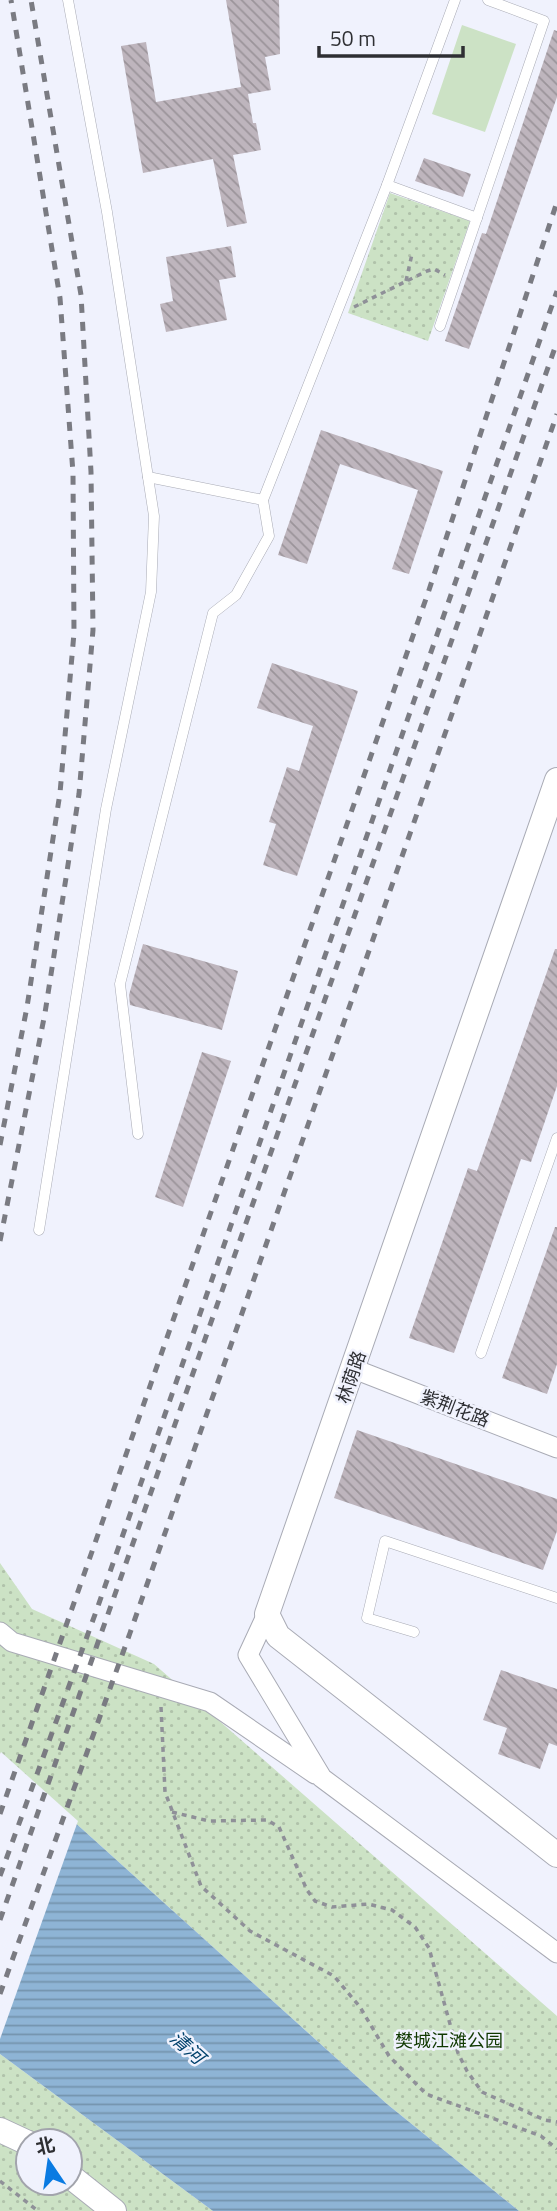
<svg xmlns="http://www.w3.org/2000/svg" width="557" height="2211" viewBox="0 0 557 2211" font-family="'Titillium Web','Noto Sans SC',sans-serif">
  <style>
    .park { fill: url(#park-dots); fill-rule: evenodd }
    .pitch { fill: #cce2c5 }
    .water { fill: url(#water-rules) }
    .pier { fill: #f0f2fd }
    .building { fill: url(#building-back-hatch) }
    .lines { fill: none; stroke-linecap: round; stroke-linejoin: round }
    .service-casing { stroke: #a9abb5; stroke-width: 11 }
    .minor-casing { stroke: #a9abb5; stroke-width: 21 }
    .tertiary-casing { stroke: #a9abb5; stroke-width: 26 }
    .path { stroke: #8f9098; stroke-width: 3.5; stroke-dasharray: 5 5; stroke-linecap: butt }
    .service { stroke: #fff; stroke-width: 10 }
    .minor { stroke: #fff; stroke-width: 19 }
    .tertiary { stroke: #fff; stroke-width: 24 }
    .rail { stroke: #7a7b82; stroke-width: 5; stroke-dasharray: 9 9; stroke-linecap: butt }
    .labels { text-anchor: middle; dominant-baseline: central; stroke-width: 5; stroke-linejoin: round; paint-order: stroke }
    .street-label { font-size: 18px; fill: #2e2f33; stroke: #f0f2fd }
    .park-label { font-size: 18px; fill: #103901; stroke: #f0f2fd }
    .water-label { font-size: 19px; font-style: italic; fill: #01416c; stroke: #f0f2fd }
  </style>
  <defs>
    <pattern id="park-dots" width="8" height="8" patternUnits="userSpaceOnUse" patternTransform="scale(1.75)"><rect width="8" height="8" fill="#cce2c5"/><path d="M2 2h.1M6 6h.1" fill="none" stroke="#b0c2aa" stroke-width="1.8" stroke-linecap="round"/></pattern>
    <pattern id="water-rules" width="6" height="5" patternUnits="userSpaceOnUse" patternTransform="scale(1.75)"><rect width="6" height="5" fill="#8eb4d5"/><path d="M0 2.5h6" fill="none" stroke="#7493ad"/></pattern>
    <pattern id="building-back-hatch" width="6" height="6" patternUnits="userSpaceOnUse" patternTransform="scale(1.75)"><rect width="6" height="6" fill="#beb5bd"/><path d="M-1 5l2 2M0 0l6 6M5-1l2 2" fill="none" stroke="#9b949a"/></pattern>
  </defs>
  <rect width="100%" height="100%" fill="#f0f2fd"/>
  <!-- park -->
  <g class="park">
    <path d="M390,193L470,221L428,341L348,313Z"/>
    <path d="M0,1563L32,1609L154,1664L557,2016V2211H519L387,2104L0,1755Z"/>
    <path d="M0,2054L213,2211H0ZM28,2141H70V2183H28Z"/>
  </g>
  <!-- pitch -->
  <path class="pitch" d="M462,25L516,44L485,132L432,114Z"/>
  <!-- water -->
  <path class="water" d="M0,1755L387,2104L519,2211H213L0,2054Z"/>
  <!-- pier -->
  <path class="pier" d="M1,1752L78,1821L0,2039V1754Z"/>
  <!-- building -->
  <g class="building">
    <path d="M226,0H279L280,54L265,57L271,90L248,94L253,123H256L261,150L233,155L247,223L227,227L213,159L143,173L121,46L146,42L156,102L241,87Z"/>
    <path d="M554,30L557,31V97L469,349L445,341L482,233L486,234Z"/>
    <path d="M424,158L471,174L463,197L415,181Z"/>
    <path d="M231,246L236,277L219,280L227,320L166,332L160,304L173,301L166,257Z"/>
    <path d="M321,430L443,471L409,574L392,569L418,490L340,464L307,564L278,555Z"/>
    <path d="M272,663L358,691L297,876L263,865L276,824L269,822L287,767L299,771L313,726L257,708Z"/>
    <path d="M143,944L238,971L222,1030L130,1005L129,995Z"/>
    <path d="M555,949H557V1086L531,1162L521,1159L454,1353L409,1338L468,1168L477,1171Z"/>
    <path d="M202,1052L231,1061L183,1207L155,1197Z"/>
    <path d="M555,1227H557V1364L547,1394L502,1378Z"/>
    <path d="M357,1430L557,1499V1531L543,1570L334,1498Z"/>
    <path d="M501,1670L557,1689V1746L549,1743L540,1769L498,1754L507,1728L483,1720Z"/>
  </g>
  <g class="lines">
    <defs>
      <g id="service">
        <path d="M387,185L477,218"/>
        <path d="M440,326L544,21L488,0"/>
        <path d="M148,477L263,500L387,185L455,0"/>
        <path d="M138,1134L120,984L213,613L236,595L269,536L263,500"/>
        <path d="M39,1230L106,809L151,592L154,516L107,212L68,0"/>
        <path d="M481,1353L557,1138"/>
        <path d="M414,1632L367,1618L385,1541L557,1598"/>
      </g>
      <g id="minor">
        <path d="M354,1369L557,1448"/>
        <path d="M267,1614L248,1655L322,1778L557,1953"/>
        <path d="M0,1632L12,1642L210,1702L315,1774"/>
      </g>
      <g id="tertiary">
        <path d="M557,780L267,1614L278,1636L557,1855"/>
        <path d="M0,2130L28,2143"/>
        <path d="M70,2176L114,2211"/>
      </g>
    </defs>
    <!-- service casing -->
    <use href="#service" class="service-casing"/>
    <!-- minor casing -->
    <use href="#minor" class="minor-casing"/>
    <!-- tertiary casing -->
    <use href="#tertiary" class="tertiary-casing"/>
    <!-- path -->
    <g class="path">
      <path d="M406,281L412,254"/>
      <path d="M354,307L427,271L434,269L445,275"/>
      <path d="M161,1707L165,1792L201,1886L250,1931L334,1976L360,2007L389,2056L426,2094L541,2136L557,2149"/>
      <path d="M172,1812L209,1821L267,1820L279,1827L307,1890L315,1901L332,1907L368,1904L392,1910L415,1927L429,1948L458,2053L467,2071L482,2092L545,2120L557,2122"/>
      <path d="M0,2181L38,2211"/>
    </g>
    <!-- service -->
    <use href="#service" class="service"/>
    <!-- minor -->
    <use href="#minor" class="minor"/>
    <!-- tertiary -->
    <use href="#tertiary" class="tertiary"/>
    <!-- rail -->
    <g class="rail">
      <path d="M0,1145L27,1007L60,793L74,633L73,473L60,298L11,0"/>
      <path d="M0,1241L45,1013L79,794L93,630L91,472L81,295L31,0"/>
      <path d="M0,1814L428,593L557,202"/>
      <path d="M0,1876L97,1609L557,291"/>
      <path d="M0,1920L557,342"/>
      <path d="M0,1994L130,1633L557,414"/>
    </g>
  </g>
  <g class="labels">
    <!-- street labels -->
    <g class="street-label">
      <text transform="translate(351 1377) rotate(-71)">林荫路</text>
      <text transform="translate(455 1408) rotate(21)">紫荆花路</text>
    </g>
    <!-- park labels -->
    <g class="park-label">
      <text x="449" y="2040">樊城江滩公园</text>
    </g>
    <!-- water labels -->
    <g class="water-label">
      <text transform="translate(188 2047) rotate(42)">清河</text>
    </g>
  </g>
  <!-- north arrow -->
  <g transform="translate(49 2162) rotate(347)"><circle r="33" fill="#f0f2fd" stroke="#a2a4ac" stroke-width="2"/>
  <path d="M0-5L12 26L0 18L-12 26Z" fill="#0a7be2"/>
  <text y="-10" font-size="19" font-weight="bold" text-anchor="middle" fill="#2e2f33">北</text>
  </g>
  <!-- scale -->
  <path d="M319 46v10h144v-10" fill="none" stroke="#2e2f33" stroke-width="3.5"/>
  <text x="330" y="46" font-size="21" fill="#2e2f33" stroke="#f0f2fd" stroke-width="5" paint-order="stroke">50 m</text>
</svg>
